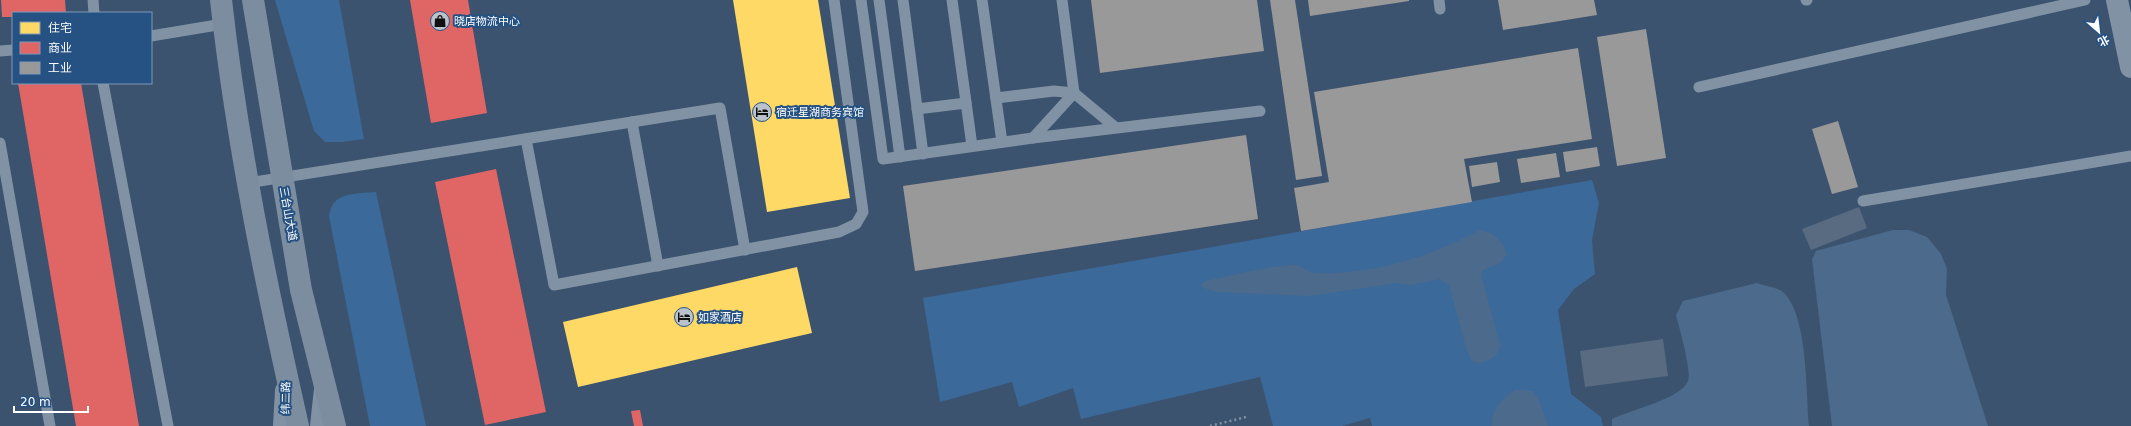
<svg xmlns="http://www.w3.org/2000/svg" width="2131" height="426" viewBox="0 0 2131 426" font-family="'DejaVu Sans','Noto Sans SC',sans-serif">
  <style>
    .green { fill: #3b6999 }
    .water { fill: #4c6b8c }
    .homes { fill: #ffd966 }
    .shops { fill: #e06666 }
    .industry { fill: #999 }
    .building { fill: #586b80 }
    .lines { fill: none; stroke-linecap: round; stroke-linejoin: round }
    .path { stroke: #8192a4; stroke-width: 2.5; stroke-dasharray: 2 3; stroke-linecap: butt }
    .service { stroke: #8192a4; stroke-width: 11 }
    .tertiary { stroke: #8192a4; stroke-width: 22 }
    .secondary { stroke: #7c8da0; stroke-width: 22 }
    .labels { text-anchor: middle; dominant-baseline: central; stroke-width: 4; stroke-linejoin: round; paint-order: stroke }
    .poi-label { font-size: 11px; fill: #fff; stroke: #265283; text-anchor: start }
    .street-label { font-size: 11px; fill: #fff; stroke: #265283 }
  </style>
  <rect width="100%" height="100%" fill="#3b536e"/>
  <!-- green -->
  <g class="green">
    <path d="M275,0H339L364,139L342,142H325L314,131Z"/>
    <path d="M1592,180L1599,203L1592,240L1595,274L1574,289L1558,310L1571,394L1601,417L1603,426H1372L1370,418L1342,426H1273L1260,377L1081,419L1073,388L1019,407L1012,382L940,402L923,298Z"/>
    <path d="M376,192L426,426H370L329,216C332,191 356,194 376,192Z"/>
  </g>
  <!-- water -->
  <g class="water">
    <path d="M1480,230C1494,233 1502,240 1507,254L1501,263L1483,270L1481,274L1500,345C1499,357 1489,361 1478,363L1472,361L1467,351L1449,285L1440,279L1411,285L1397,283L1310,296L1217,292L1206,289L1201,285L1205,281C1234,275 1263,267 1292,265C1300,264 1307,272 1315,273C1374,275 1429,257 1480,230Z"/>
    <path d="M1893,230H1909L1927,237L1941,254L1947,269L1946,295L1988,426H1832L1812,259L1816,251Z"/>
    <path d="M1757,283C1764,286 1777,287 1783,292C1808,314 1806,394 1809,426H1612V419C1630,410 1681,399 1688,381C1692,371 1679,327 1676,315L1683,301Z"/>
    <path d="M1515,390L1533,391L1539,400L1548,426H1492C1491,409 1502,399 1515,390Z"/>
  </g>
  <!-- homes -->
  <g class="homes">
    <path d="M733,0H818L850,198L767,212Z"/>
    <path d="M797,267L812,333L578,387L563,322Z"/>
  </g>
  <!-- shops -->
  <g class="shops">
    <path d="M1,0H65L66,13H13V17H2Z"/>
    <path d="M410,0H468L487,113L431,123Z"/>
    <path d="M18,83H81L139,426H76Z"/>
    <path d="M496,169L546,412L485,425L435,182Z"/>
    <path d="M640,410L643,426H634L631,411Z"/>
  </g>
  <!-- industry -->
  <g class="industry">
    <path d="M1091,0H1257L1264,51L1100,73Z"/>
    <path d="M1270,0H1295L1322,176L1296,180Z"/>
    <path d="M1308,0H1409V1L1310,16Z"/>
    <path d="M1498,0H1594L1597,15L1503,30Z"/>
    <path d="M1646,29L1666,158L1617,166L1597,37Z"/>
    <path d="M1578,48L1592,139L1464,159L1472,202L1301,231L1294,188L1329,182L1314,92Z"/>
    <path d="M1838,121L1858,187L1832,194L1812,129Z"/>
    <path d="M1246,135L1258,219L915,271L903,186Z"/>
    <path d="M1597,147L1600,166L1566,172L1563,152Z"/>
    <path d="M1556,153L1560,177L1521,183L1517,159Z"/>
    <path d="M1497,162L1500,182L1472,187L1469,166Z"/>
  </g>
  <!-- building -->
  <g class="building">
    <path d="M1859,207L1867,228L1811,250L1802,229Z"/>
    <path d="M1663,339L1668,376L1585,387L1580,351Z"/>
  </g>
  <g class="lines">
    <!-- path -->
    <path class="path" d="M1210,426L1246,417"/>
    <!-- service -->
    <g class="service">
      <path d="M93,0L94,13"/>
      <path d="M861,0L883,159L1033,138L1260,111"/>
      <path d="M879,0L900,157"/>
      <path d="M903,0L923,154"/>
      <path d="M952,0L972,146"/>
      <path d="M982,0L1002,142"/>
      <path d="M1439,0L1440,9"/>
      <path d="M1806,0H1807"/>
      <path d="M151,36L223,24"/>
      <path d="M0,51L13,50"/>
      <path d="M103,83L168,426"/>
      <path d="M1699,87L2085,0"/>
      <path d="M996,98L1054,91L1074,93L1115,127"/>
      <path d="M917,109L966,103"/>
      <path d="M632,122L658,266"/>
      <path d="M1033,138L1074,93L1062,0"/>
      <path d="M526,139L554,285L839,232L856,224L863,212L834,0"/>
      <path d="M0,143L50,426"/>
      <path d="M248,183L720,108L745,250"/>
      <path d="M1863,201L2131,156"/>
    </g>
    <!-- tertiary -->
    <g class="tertiary">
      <path d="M2117,0L2131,67"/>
      <path d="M284,426L286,391"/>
      <path d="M321,426L325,389"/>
    </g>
    <!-- secondary -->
    <g class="secondary">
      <path d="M221,0C237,143 266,285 298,426"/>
      <path d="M253,0L301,290L335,426"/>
    </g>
  </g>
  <!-- icons -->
  <defs>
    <symbol id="shop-disc" viewBox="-11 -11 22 22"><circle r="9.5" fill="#bac3cc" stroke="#265283"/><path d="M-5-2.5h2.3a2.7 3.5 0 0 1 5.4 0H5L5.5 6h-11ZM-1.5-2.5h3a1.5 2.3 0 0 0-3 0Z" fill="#111"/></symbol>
    <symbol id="hotel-disc" viewBox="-11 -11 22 22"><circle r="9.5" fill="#bac3cc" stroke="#265283"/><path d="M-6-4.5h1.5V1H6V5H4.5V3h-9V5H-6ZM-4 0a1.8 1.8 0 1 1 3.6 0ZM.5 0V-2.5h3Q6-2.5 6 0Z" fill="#111"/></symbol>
  </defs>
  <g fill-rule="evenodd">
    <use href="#shop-disc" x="429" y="10" width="22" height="22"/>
    <use href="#hotel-disc" x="751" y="101" width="22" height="22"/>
    <use href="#hotel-disc" x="673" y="306" width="22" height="22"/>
  </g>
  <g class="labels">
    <!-- poi labels -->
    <g class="poi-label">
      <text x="454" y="21">晓店物流中心</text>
      <text x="776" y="112">宿迁星湖商务宾馆</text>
      <text x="698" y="317">如家酒店</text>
    </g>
    <!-- street labels -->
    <g class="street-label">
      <text transform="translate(288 214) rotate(80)">三台山大道</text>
      <text transform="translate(286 398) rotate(-89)">纬二路</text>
    </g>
  </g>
  <!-- legend -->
  <rect x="12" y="12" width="140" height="72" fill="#265283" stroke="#7d97b5"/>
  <rect x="20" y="22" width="20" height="12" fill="#ffd966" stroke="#7d97b5"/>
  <text x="48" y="32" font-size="12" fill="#ffffff">住宅</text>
  <rect x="20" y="42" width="20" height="12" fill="#e06666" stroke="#7d97b5"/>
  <text x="48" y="52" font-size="12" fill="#ffffff">商业</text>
  <rect x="20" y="62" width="20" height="12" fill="#999999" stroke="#7d97b5"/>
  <text x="48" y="72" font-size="12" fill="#ffffff">工业</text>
  <!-- north arrow -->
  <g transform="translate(2099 32) rotate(152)" stroke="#265283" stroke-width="3" paint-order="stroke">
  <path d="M0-3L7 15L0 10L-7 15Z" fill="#ffffff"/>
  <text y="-6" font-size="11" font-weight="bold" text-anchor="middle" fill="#ffffff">北</text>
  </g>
  <!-- scale -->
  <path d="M14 406v6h74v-6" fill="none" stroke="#ffffff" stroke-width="2"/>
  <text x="20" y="406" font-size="12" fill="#ffffff" stroke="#265283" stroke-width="3" paint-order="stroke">20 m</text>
</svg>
